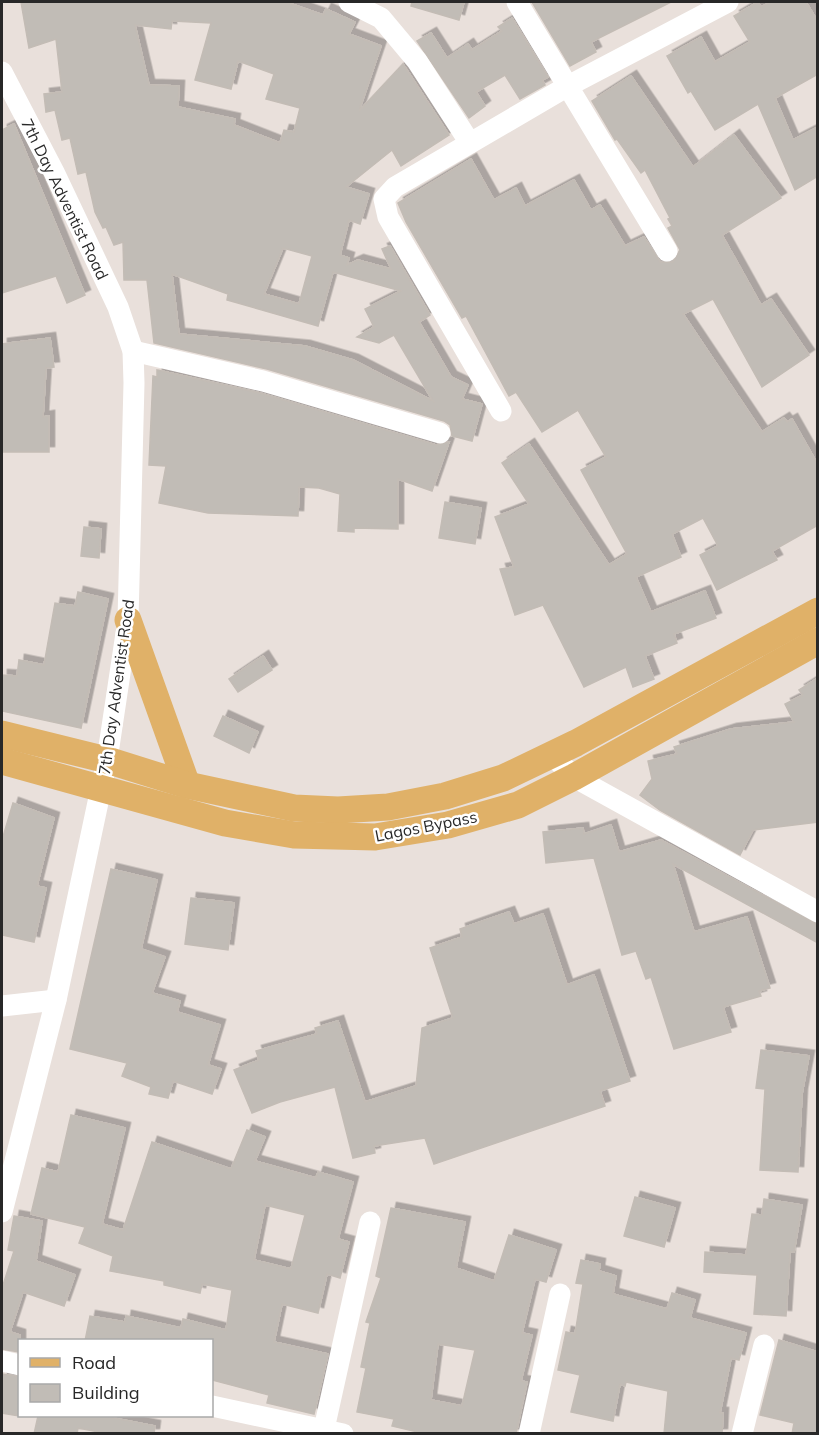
<svg xmlns="http://www.w3.org/2000/svg" width="819" height="1435" viewBox="0 0 819 1435" font-family="Mulish,sans-serif">
  <style>
    .building { fill: #c1bcb6; stroke: #c3bcb5; stroke-width: 1.5; fill-rule: evenodd; filter: url(#shadow) }
    .lines { fill: none; stroke-linecap: round; stroke-linejoin: round }
    .minor { stroke: #fff; stroke-width: 21 }
    .major { stroke: #e0b168; stroke-width: 27 }
    .labels { text-anchor: middle; dominant-baseline: central; stroke-width: 5; stroke-linejoin: round; paint-order: stroke }
    .street-label { font-size: 16px; fill: #282828; stroke: #fff }
  </style>
  <defs>
    <filter id="shadow"><feDropShadow dx="5.5" dy="-5.5" stdDeviation="0" flood-color="#0004"/></filter>
  </defs>
  <rect width="100%" height="100%" fill="#e9e0db"/>
  <!-- building -->
  <g class="building">
    <path d="M21,2H286L323,15L326,9L355,22L349,34L381,46L359,111L403,64L449,135L401,166L392,150L346,187L369,194L360,224L349,220L340,255L349,258L347,265L358,260L391,269L382,249L390,246L430,315L419,322L451,377L468,385L462,399L482,404L472,441L452,436L450,425L444,421L267,369L154,343L147,280H124L123,242L114,245L106,227L103,228L95,212L86,172L78,174L70,138L62,140L55,110L46,112L44,94L62,92L56,39L29,48ZM172,21L211,23L195,80L231,89L238,61L274,74L266,99L300,108L294,132L284,130L280,143L234,125L235,119L178,107L179,86L149,85L135,25L171,29ZM283,248L312,256L299,304L264,294ZM333,272L401,291L365,309L374,327L357,337L379,343L394,335L433,401L353,360L305,346L179,334L172,274L228,294L227,300L318,326Z"/>
    <path d="M412,2H464L459,20L411,6Z"/>
    <path d="M532,2H671L591,42L596,52L570,66Z"/>
    <path d="M758,2L761,7L771,2H806L818,22V74L775,98L793,140L818,127V176L795,190L758,104L715,130L691,91L688,93L667,56L701,37L715,62L750,42L734,16Z"/>
    <path d="M512,18L548,77L542,80L545,85L520,99L505,75L476,92L485,106L469,118L417,41L431,33L447,58L468,44L472,50L502,31L498,27Z"/>
    <path d="M631,76L693,167L734,135L781,198L722,235L761,305L771,299L809,355L762,387L713,299L683,314L762,432L784,418L787,422L792,419L818,465V525L772,551L777,560L717,590L700,555L718,546L703,518L672,534L681,557L636,577L651,612L705,591L716,618L674,634L677,643L645,656L654,679L633,687L626,667L584,687L543,605L515,615L500,569L514,567L495,517L529,504L502,463L529,444L609,565L627,554L581,470L606,457L578,410L542,432L516,392L509,396L466,316L462,318L406,222L398,203L471,159L494,200L516,188L525,206L574,180L591,210L600,205L625,246L644,237L660,262H673L680,250L668,228L672,226L668,219L670,218L645,170L641,173L617,139L615,140L592,101Z"/>
    <path d="M14,124L85,295L67,303L56,276L2,293V130Z"/>
    <path d="M50,338L54,367L46,368L43,417L49,416V452H2V344Z"/>
    <path d="M157,370L260,393L436,445L449,442L432,491L398,479V529L354,528V532L338,531L340,494L319,488L299,487L298,516L208,513L159,503L166,466L149,465L153,376L157,377Z"/>
    <path d="M445,502L481,508L475,544L439,538Z"/>
    <path d="M84,527L101,529L99,558L81,556Z"/>
    <path d="M78,592L108,599L81,728L2,711V675L17,676L19,660L44,665L55,603L75,606Z"/>
    <path d="M263,656L272,670L238,692L229,679Z"/>
    <path d="M818,678V822L753,830L740,855L660,810L640,795L652,779L648,761L677,754L674,747L731,729L794,722L785,704L803,695L799,690Z"/>
    <path d="M223,716L258,732L249,753L214,736Z"/>
    <path d="M13,803L54,818L37,886L46,888L34,942L2,935V840Z"/>
    <path d="M611,825L619,852L661,840L818,925V943L673,864L694,932L747,917L770,988L759,991L761,996L723,1007L731,1032L674,1049L651,977L646,979L636,951L622,955L594,858L546,863L543,832L583,828L584,834Z"/>
    <path d="M111,869L157,880L141,949L165,957L152,993L180,1001L177,1012L220,1025L208,1065L221,1069L212,1094L173,1081L168,1098L149,1094L151,1087L122,1076L127,1063L70,1049Z"/>
    <path d="M191,898L234,903L228,950L185,944Z"/>
    <path d="M509,912L514,924L543,914L567,985L594,975L630,1081L600,1091L605,1106L434,1164L425,1138L374,1146L375,1153L353,1158L335,1087L280,1102L252,1113L234,1070L259,1060L256,1051L317,1034L315,1028L338,1021L365,1102L416,1086L422,1028L453,1018L430,948L462,937L460,929Z"/>
    <path d="M761,1050L809,1056L802,1094L798,1172L760,1170L765,1089L756,1088Z"/>
    <path d="M71,1115L125,1128L102,1224L123,1230L152,1142L231,1169L247,1130L265,1137L255,1161L316,1178L318,1172L353,1182L338,1239L349,1242L340,1278L327,1274L318,1313L282,1304L274,1342L328,1354L314,1414L267,1403L269,1395L212,1380V1341H85L90,1316L125,1322L126,1316L181,1328L183,1319L226,1330L232,1290L202,1284L200,1293L164,1285V1281L110,1271L113,1256L79,1243L85,1227L31,1214L42,1168L58,1172ZM265,1205L305,1215L291,1269L254,1260Z"/>
    <path d="M635,1197L675,1208L664,1247L624,1236Z"/>
    <path d="M764,1199L802,1205L794,1252H790L786,1316L754,1314L757,1275L704,1272L705,1252L746,1255L752,1214L762,1215Z"/>
    <path d="M391,1208L465,1222L456,1268L494,1281L509,1235L556,1250L546,1282L535,1279L522,1333L532,1335L521,1381L527,1382L516,1434H426L392,1426L394,1419L357,1412L366,1368L361,1367L370,1323L366,1322L381,1278L376,1276ZM438,1344L475,1350L462,1406L431,1400Z"/>
    <path d="M14,1216L42,1221L36,1261L75,1275L64,1306L23,1292L10,1332L20,1335V1352L2,1349V1288L14,1251L8,1250Z"/>
    <path d="M581,1260L600,1264L599,1271L616,1276L613,1294L667,1309L672,1293L695,1300L690,1318L746,1333L739,1360L731,1358L720,1413H723L722,1434H664L668,1391L626,1382L625,1386L620,1384L613,1421L571,1412L580,1375L558,1370L566,1332L575,1334L583,1284L576,1283Z"/>
    <path d="M779,1340L818,1352V1434H792L794,1423L760,1415Z"/>
    <path d="M2,1374L20,1377V1416L2,1413Z"/>
    <path d="M38,1416H103L155,1426L154,1434H109L78,1428L77,1434H34Z"/>
  </g>
  <g class="lines">
    <!-- minor -->
    <g class="minor">
      <path d="M349,2L381,18L417,61L470,143"/>
      <path d="M517,2L667,251"/>
      <path d="M2,72L54,172L118,307L133,351L134,383L128,620L107,760L56,1000L2,1212"/>
      <path d="M133,351L263,381L440,433"/>
      <path d="M501,411L388,217L384,199L395,187L568,86L728,2"/>
      <path d="M553,756L574,777L818,912"/>
      <path d="M2,1006L56,1000"/>
      <path d="M2,1361L20,1365"/>
      <path d="M212,1406L343,1434"/>
      <path d="M324,1429L370,1222"/>
      <path d="M529,1434L560,1294"/>
      <path d="M742,1434L764,1345"/>
    </g>
    <!-- major -->
    <g class="major">
      <path d="M128,620L187,785"/>
      <path d="M2,734L107,760L187,785L294,808L338,810L388,807L445,796L503,778L576,743L818,611"/>
      <path d="M2,761L225,823L294,835L375,837L448,825L518,805L574,777L818,641"/>
    </g>
  </g>
  <g class="labels">
    <!-- street labels -->
    <g class="street-label">
      <text transform="translate(65 199) rotate(64)">7th Day Adventist Road</text>
      <text transform="translate(116 687) rotate(-82)">7th Day Adventist Road</text>
      <text transform="translate(426 826) rotate(-11)">Lagos Bypass</text>
    </g>
  </g>
  <!-- border -->
  <rect width="819" height="1435" fill="none" stroke="#282828" stroke-width="6"/>
  <!-- legend -->
  <rect x="18" y="1339" width="195" height="78" fill="#ffffff" stroke="#a9a9a9" stroke-width="1.5"/>
  <rect x="30" y="1358" width="30" height="9" fill="#e0b168" stroke="#a9a9a9" stroke-width="1.5"/>
  <text x="72" y="1369" font-size="18" fill="#282828">Road</text>
  <rect x="30" y="1384" width="30" height="18" fill="#c1bcb6" stroke="#a9a9a9" stroke-width="1.5"/>
  <text x="72" y="1399" font-size="18" fill="#282828">Building</text>
</svg>
